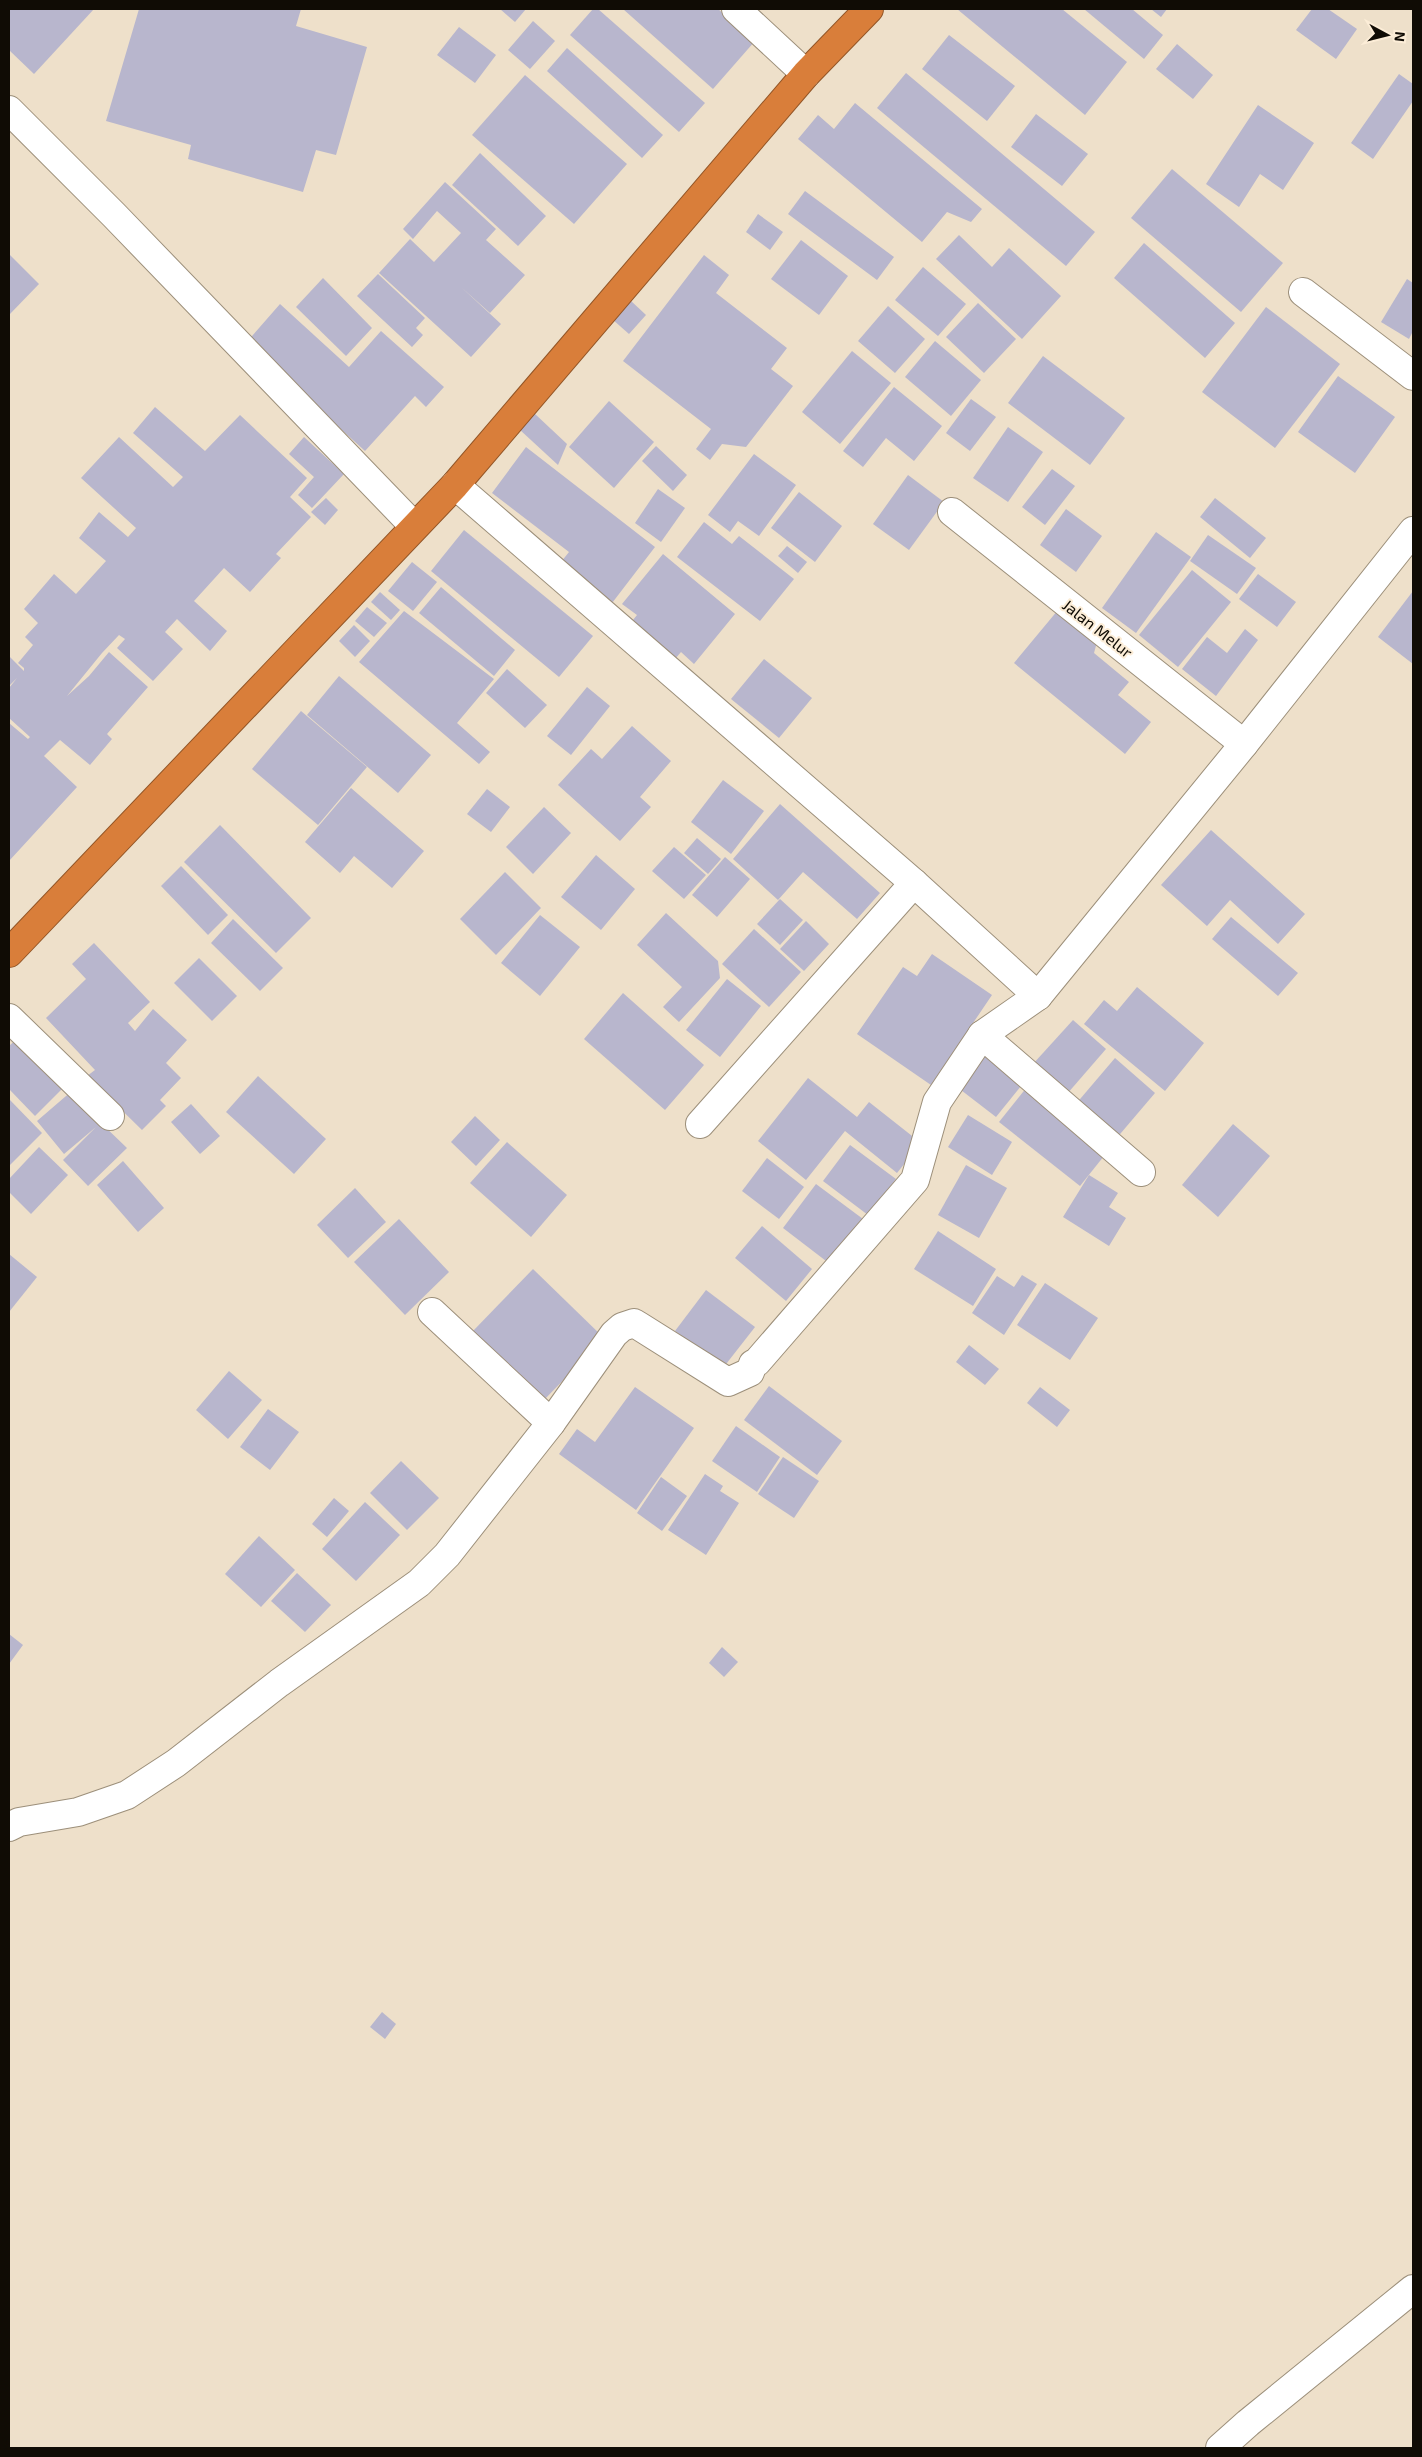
<svg xmlns="http://www.w3.org/2000/svg" width="1422" height="2457" viewBox="0 0 1422 2457" font-family="'Exo 2',sans-serif">
  <style>
    .building { fill: #b8b6cd }
    .lines { fill: none; stroke-linecap: round; stroke-linejoin: round }
    .minor-casing { stroke: #9c8f7a; stroke-width: 30 }
    .highway-casing { stroke: #935627; stroke-width: 30 }
    .minor { stroke: #fff; stroke-width: 28 }
    .highway { stroke: #d97e3a; stroke-width: 28 }
    .labels { text-anchor: middle; dominant-baseline: central; stroke-width: 4; stroke-linejoin: round; paint-order: stroke }
    .street-label { font-size: 16px; fill: #100c05; stroke: #fcedd7 }
  </style>
  <rect width="100%" height="100%" fill="#eee0ca"/>
  <!-- building -->
  <g class="building">
    <path d="M9,9H94L34,74L9,50Z"/>
    <path d="M139,9H301L296,26L367,47L336,155L316,150L303,192L188,159L191,145L106,121Z"/>
    <path d="M500,9H526L515,22Z"/>
    <path d="M593,9H598L705,103L679,132L570,35Z"/>
    <path d="M623,9H718L755,41L713,89Z"/>
    <path d="M957,9H1062L1127,62L1085,115Z"/>
    <path d="M1084,9H1132L1163,35L1144,59Z"/>
    <path d="M1151,9H1167L1161,17Z"/>
    <path d="M1312,9H1328L1357,29L1336,59L1296,30Z"/>
    <path d="M533,21L555,41L530,69L508,50Z"/>
    <path d="M459,27L496,55L475,83L437,55Z"/>
    <path d="M949,35L1015,86L987,121L922,69Z"/>
    <path d="M1177,44L1213,75L1193,99L1156,69Z"/>
    <path d="M567,48L663,135L642,158L547,71Z"/>
    <path d="M906,73L1095,232L1066,266L877,108Z"/>
    <path d="M1399,74L1413,84V101L1373,159L1351,143Z"/>
    <path d="M525,75L627,164L574,224L472,135Z"/>
    <path d="M855,103L982,209L971,222L947,212L922,242L798,139L818,115L834,129Z"/>
    <path d="M1258,105L1314,143L1283,190L1260,174L1239,207L1206,184Z"/>
    <path d="M1036,114L1088,154L1062,186L1011,147Z"/>
    <path d="M480,153L546,216L518,246L452,185Z"/>
    <path d="M1172,169L1283,263L1241,312L1131,218Z"/>
    <path d="M445,182L496,229L486,240L525,275L490,313L461,287L501,324L471,357L379,273L410,239L434,262L461,233L437,211L413,239L403,229Z"/>
    <path d="M805,191L894,257L877,280L788,214Z"/>
    <path d="M758,214L783,232L770,250L746,232Z"/>
    <path d="M959,235L992,267L1009,248L1061,296L1022,339L936,259Z"/>
    <path d="M801,240L848,276L819,315L771,279Z"/>
    <path d="M1144,243L1235,323L1205,358L1114,278Z"/>
    <path d="M9,254L39,284L9,315Z"/>
    <path d="M704,255L729,275L716,293L787,348L771,369L793,386L746,447L722,444L710,460L696,449L711,429L623,361Z"/>
    <path d="M923,267L966,304L938,336L895,300Z"/>
    <path d="M378,274L425,318L416,328L423,335L412,347L357,296Z"/>
    <path d="M323,278L372,328L346,356L296,307Z"/>
    <path d="M1407,279L1413,283V331L1409,339L1381,322Z"/>
    <path d="M630,300L646,315L629,334L612,319Z"/>
    <path d="M978,303L1016,339L984,373L946,337Z"/>
    <path d="M280,304L349,367L381,331L444,387L426,407L415,396L365,451L246,343Z"/>
    <path d="M888,306L925,339L895,373L858,341Z"/>
    <path d="M1266,307L1340,364L1275,448L1202,392Z"/>
    <path d="M935,341L981,380L951,416L905,377Z"/>
    <path d="M852,351L891,383L840,444L802,412Z"/>
    <path d="M1043,356L1125,418L1090,465L1008,403Z"/>
    <path d="M1338,376L1395,417L1355,473L1298,432Z"/>
    <path d="M894,387L942,426L914,461L886,438L863,467L843,451Z"/>
    <path d="M971,399L996,417L970,451L946,433Z"/>
    <path d="M609,401L654,442L614,488L569,447Z"/>
    <path d="M155,407L205,451L240,415L307,478L290,497L311,517L276,554L281,558L250,592L224,568L194,601L227,631L210,651L177,619L165,632L183,649L153,681L117,648L125,639L119,635L102,653L67,696L89,676L109,652L148,687L107,734L112,739L90,765L60,740L44,756L77,787L9,861V723L28,739L30,737L9,718V688L17,678L9,686V656L24,671V668L18,663L33,645L25,637L38,623L24,609L54,574L76,594L106,561L79,538L99,512L128,537L136,528L81,478L119,437L173,487L183,477L133,433Z"/>
    <path d="M534,413L567,444L558,465L519,429Z"/>
    <path d="M1008,427L1043,452L1008,502L973,478Z"/>
    <path d="M304,437L344,474L312,508L298,495L314,477L289,454Z"/>
    <path d="M656,446L687,475L673,491L642,461Z"/>
    <path d="M526,447L655,547L609,607L557,567L569,552L492,493Z"/>
    <path d="M754,454L796,485L759,536L738,521L730,532L708,515Z"/>
    <path d="M1052,469L1075,486L1045,525L1022,507Z"/>
    <path d="M908,475L944,502L909,550L873,524Z"/>
    <path d="M658,489L685,508L661,542L635,523Z"/>
    <path d="M799,492L842,526L815,562L771,528Z"/>
    <path d="M326,498L338,510L325,525L311,512Z"/>
    <path d="M1215,498L1266,538L1250,558L1200,517Z"/>
    <path d="M1066,509L1102,536L1076,572L1040,545Z"/>
    <path d="M704,522L732,544L739,536L794,579L760,621L677,557Z"/>
    <path d="M464,530L593,636L559,677L431,571Z"/>
    <path d="M1156,532L1191,557L1136,633L1102,608Z"/>
    <path d="M1208,535L1256,568L1237,594L1190,561Z"/>
    <path d="M787,546L807,562L798,573L778,556Z"/>
    <path d="M663,554L735,614L694,664L681,652L669,666L625,630L637,615L622,604Z"/>
    <path d="M412,562L437,582L413,611L388,591Z"/>
    <path d="M1192,570L1231,602L1178,667L1139,635Z"/>
    <path d="M1258,574L1296,602L1277,627L1239,599Z"/>
    <path d="M441,587L515,650L494,676L419,613Z"/>
    <path d="M1413,591V664L1378,637Z"/>
    <path d="M380,592L400,610L391,620L371,602Z"/>
    <path d="M367,607L387,623L374,637L355,621Z"/>
    <path d="M1058,610L1097,642L1094,653L1129,682L1118,695L1151,722L1125,754L1014,663Z"/>
    <path d="M404,611L494,679L457,723L490,752L479,764L359,662Z"/>
    <path d="M354,625L370,641L355,657L339,641Z"/>
    <path d="M1245,629L1258,640L1216,696L1182,669L1207,637L1227,653Z"/>
    <path d="M764,659L812,698L779,738L731,699Z"/>
    <path d="M507,669L547,705L525,728L486,693Z"/>
    <path d="M339,676L431,755L398,793L307,715Z"/>
    <path d="M587,687L610,706L571,755L547,736Z"/>
    <path d="M301,711L367,767L318,825L252,769Z"/>
    <path d="M632,726L671,761L640,797L651,807L620,841L558,785L591,749L602,759Z"/>
    <path d="M723,780L764,811L731,854L691,822Z"/>
    <path d="M351,788L424,851L392,888L354,856L340,873L305,842Z"/>
    <path d="M487,789L510,807L491,832L467,814Z"/>
    <path d="M780,804L880,893L857,919L803,872L778,900L733,859Z"/>
    <path d="M544,807L571,833L533,874L506,847Z"/>
    <path d="M220,825L311,918L276,953L184,862Z"/>
    <path d="M1211,830L1305,914L1278,944L1230,900L1207,926L1161,885Z"/>
    <path d="M697,838L721,859L708,874L684,853Z"/>
    <path d="M674,847L706,875L684,899L652,871Z"/>
    <path d="M596,855L635,889L601,930L561,897Z"/>
    <path d="M725,857L750,879L717,917L692,895Z"/>
    <path d="M181,866L228,915L208,935L161,886Z"/>
    <path d="M505,872L541,908L496,955L460,919Z"/>
    <path d="M780,899L803,920L780,945L757,924Z"/>
    <path d="M666,913L718,961L720,978L679,1022L663,1007L682,987L637,945Z"/>
    <path d="M540,915L580,947L540,996L501,963Z"/>
    <path d="M1231,917L1298,973L1278,996L1212,939Z"/>
    <path d="M233,919L283,968L260,991L211,943Z"/>
    <path d="M806,921L829,944L804,971L780,949Z"/>
    <path d="M754,929L801,972L769,1007L722,964Z"/>
    <path d="M94,943L150,1002L128,1023L135,1031L153,1009L187,1040L166,1063L181,1078L160,1100L166,1106L142,1130L87,1076L95,1070L46,1018L86,979L72,964Z"/>
    <path d="M932,954L992,995L931,1085L857,1034L903,967L917,976Z"/>
    <path d="M199,958L237,996L212,1021L174,983Z"/>
    <path d="M727,979L761,1006L720,1057L686,1030Z"/>
    <path d="M1137,987L1204,1043L1165,1091L1084,1024L1104,1000L1117,1011Z"/>
    <path d="M623,993L704,1065L665,1110L584,1039Z"/>
    <path d="M1073,1020L1106,1049L1067,1094L1033,1064Z"/>
    <path d="M19,1037L66,1085L35,1116L9,1089V1046Z"/>
    <path d="M986,1050L1025,1081L996,1117L957,1087Z"/>
    <path d="M1115,1058L1155,1093L1115,1140L1075,1105Z"/>
    <path d="M258,1076L326,1139L294,1174L226,1112Z"/>
    <path d="M808,1078L857,1117L869,1102L921,1143L897,1173L845,1131L806,1180L758,1141Z"/>
    <path d="M1027,1087L1108,1151L1080,1186L999,1122Z"/>
    <path d="M73,1090L100,1122L127,1148L88,1186L63,1160L96,1127L64,1154L37,1121Z"/>
    <path d="M9,1099L42,1133L9,1166Z"/>
    <path d="M191,1104L220,1136L200,1154L171,1122Z"/>
    <path d="M968,1115L1012,1142L992,1175L948,1147Z"/>
    <path d="M475,1116L500,1140L476,1166L451,1142Z"/>
    <path d="M1233,1124L1270,1156L1218,1217L1182,1185Z"/>
    <path d="M507,1142L567,1195L531,1237L470,1183Z"/>
    <path d="M850,1145L896,1179L868,1215L823,1181Z"/>
    <path d="M39,1147L68,1175L31,1214L9,1192V1179Z"/>
    <path d="M767,1158L804,1187L779,1219L742,1191Z"/>
    <path d="M123,1161L164,1208L138,1232L97,1185Z"/>
    <path d="M966,1165L1007,1188L979,1238L938,1215Z"/>
    <path d="M1089,1175L1118,1193L1109,1207L1126,1218L1109,1246L1063,1217Z"/>
    <path d="M816,1184L863,1219L830,1264L783,1228Z"/>
    <path d="M355,1188L386,1222L348,1258L317,1225Z"/>
    <path d="M399,1219L449,1272L405,1315L354,1262Z"/>
    <path d="M762,1226L812,1269L786,1301L735,1258Z"/>
    <path d="M938,1231L996,1269L973,1306L914,1269Z"/>
    <path d="M9,1254L37,1277L9,1312Z"/>
    <path d="M533,1269L604,1338L544,1400L473,1331Z"/>
    <path d="M1022,1275L1037,1284L1004,1335L972,1313L997,1276L1014,1287Z"/>
    <path d="M1045,1283L1098,1318L1070,1360L1017,1325Z"/>
    <path d="M706,1290L755,1327L723,1368L675,1331Z"/>
    <path d="M969,1345L999,1369L985,1385L956,1362Z"/>
    <path d="M229,1371L262,1400L228,1439L196,1410Z"/>
    <path d="M769,1386L842,1441L817,1475L744,1420Z"/>
    <path d="M635,1387L694,1428L636,1510L559,1454L577,1429L595,1442Z"/>
    <path d="M1040,1387L1070,1410L1057,1427L1027,1403Z"/>
    <path d="M268,1409L299,1432L270,1470L240,1447Z"/>
    <path d="M736,1426L780,1457L757,1492L712,1461Z"/>
    <path d="M783,1457L819,1481L794,1518L758,1494Z"/>
    <path d="M401,1461L439,1498L407,1530L370,1493Z"/>
    <path d="M705,1474L723,1486L720,1491L739,1503L706,1555L668,1530Z"/>
    <path d="M661,1477L687,1496L662,1531L637,1513Z"/>
    <path d="M334,1498L349,1511L327,1537L312,1524Z"/>
    <path d="M365,1502L400,1535L356,1581L322,1549Z"/>
    <path d="M259,1536L295,1570L261,1607L225,1574Z"/>
    <path d="M297,1573L331,1605L305,1632L271,1601Z"/>
    <path d="M9,1634L23,1645L9,1664Z"/>
    <path d="M722,1647L738,1662L724,1677L709,1663Z"/>
    <path d="M382,2012L396,2024L385,2039L370,2027Z"/>
  </g>
  <g class="lines">
    <defs>
      <g id="minor">
        <path d="M736,9L806,74"/>
        <path d="M9,110L114,215L414,526"/>
        <path d="M1303,292L1413,376"/>
        <path d="M455,485L914,883L1038,996"/>
        <path d="M952,512L1244,744"/>
        <path d="M9,1018L110,1116"/>
        <path d="M982,1035L1141,1172"/>
        <path d="M700,1124L914,883"/>
        <path d="M432,1312L551,1423"/>
        <path d="M9,1827L19,1822L78,1812L127,1795L176,1763L279,1683L419,1583L447,1555L551,1423L614,1334L622,1327L634,1323L639,1326L728,1382L750,1372L753,1364L757,1362L915,1180L937,1102L982,1035L1038,996L1244,744L1413,531"/>
        <path d="M1220,2448L1248,2423L1413,2289"/>
      </g>
      <path id="highway" d="M9,953L455,485L806,74L869,9"/>
    </defs>
    <!-- minor casing -->
    <use href="#minor" class="minor-casing"/>
    <!-- highway casing -->
    <use href="#highway" class="highway-casing"/>
    <!-- minor -->
    <use href="#minor" class="minor"/>
    <!-- highway -->
    <use href="#highway" class="highway"/>
  </g>
  <g class="labels">
    <!-- street labels -->
    <g class="street-label">
      <text transform="translate(1098 628) rotate(38)">Jalan Melur</text>
    </g>
  </g>
  <!-- border -->
  <rect width="1422" height="2457" fill="none" stroke="#100c05" stroke-width="20"/>
  <!-- north arrow -->
  <g transform="translate(1387 35) rotate(97)" stroke="#fcedd7" stroke-width="4" paint-order="stroke">
  <path d="M0-4L9 19L0 12L-9 19Z" fill="#100c05"/>
  <text y="-8" font-size="14" font-weight="bold" text-anchor="middle" fill="#100c05">N</text>
  </g>
</svg>
